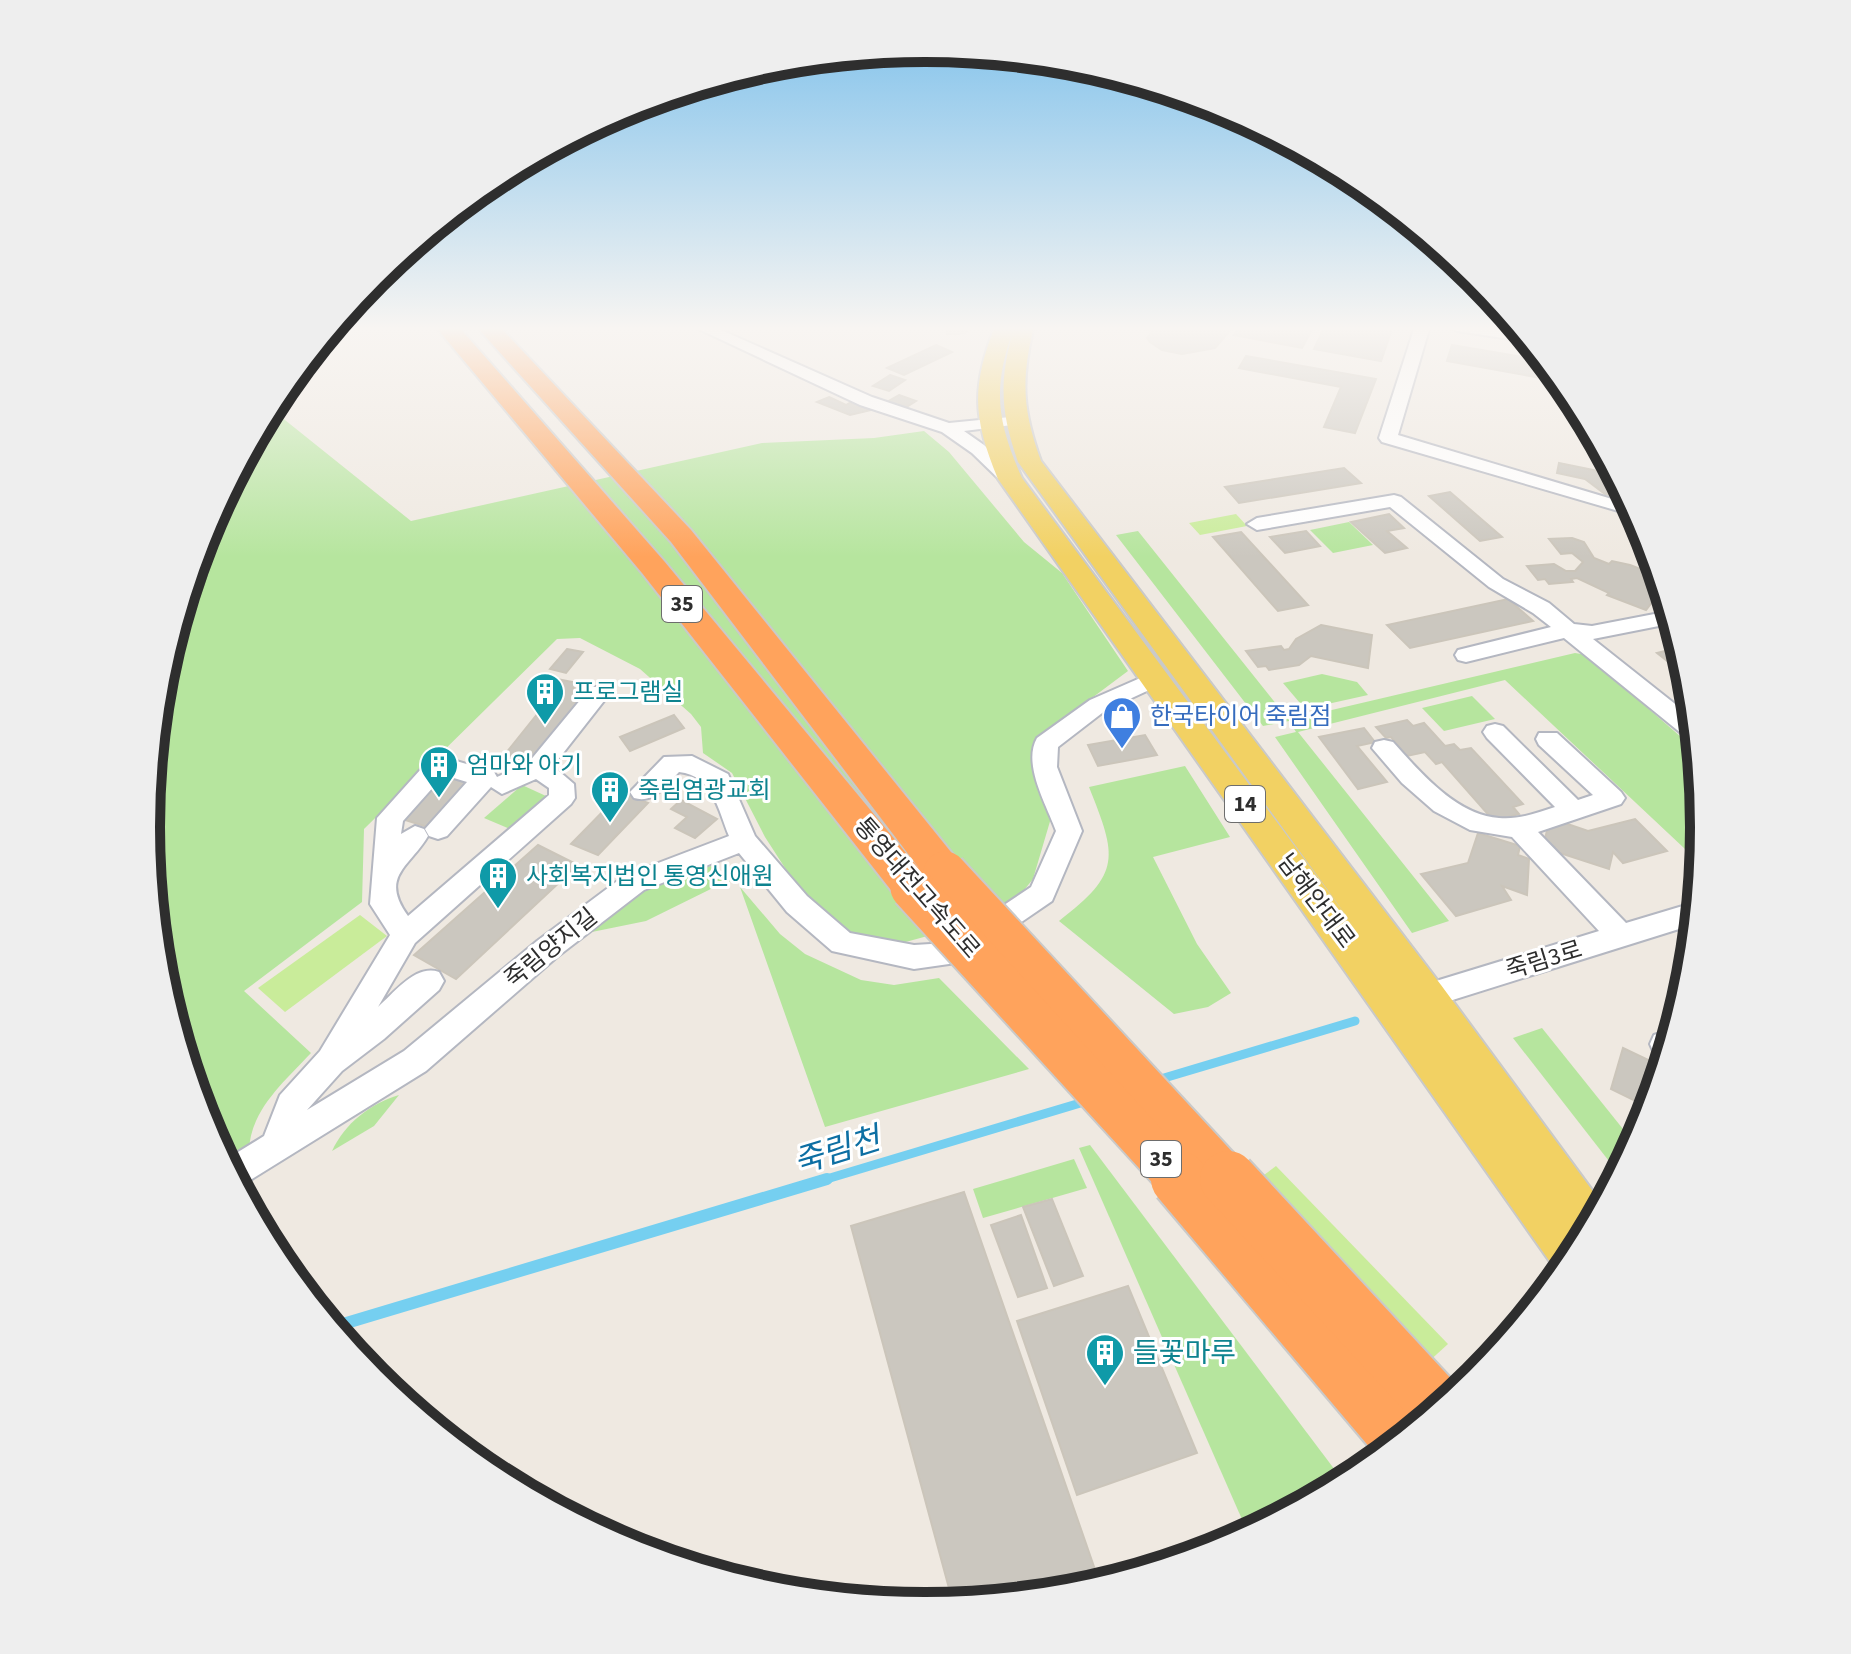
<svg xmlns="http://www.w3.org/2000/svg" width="1851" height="1654" viewBox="0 0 1851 1654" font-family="'Source Sans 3','Noto Sans KR',sans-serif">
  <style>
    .green { fill: #b6e59e }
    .pitch { fill: #c9ec9a }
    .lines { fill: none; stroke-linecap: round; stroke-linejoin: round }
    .stream-far1 { stroke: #75cff0; stroke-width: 9 }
    .stream { stroke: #75cff0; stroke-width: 12 }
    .building { fill: #cbc7bf; stroke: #cbc5ba; stroke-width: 2 }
    .minor-casing { stroke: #b4b7c1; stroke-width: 4 }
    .major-casing { stroke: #c9c9c9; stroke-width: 4 }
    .highway-casing { stroke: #c9c9c9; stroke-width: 4 }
    .minor { fill: #fff; fill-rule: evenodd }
    .major { fill: #f2d163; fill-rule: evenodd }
    .highway { fill: #ffa35c; fill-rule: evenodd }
    .highway-bridge-far1-casing { stroke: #c9c9c9; stroke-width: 47; stroke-linecap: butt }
    .highway-bridge-casing { stroke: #c9c9c9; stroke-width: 60; stroke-linecap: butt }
    .highway-bridge-far1 { stroke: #ffa35c; stroke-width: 43 }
    .highway-bridge { stroke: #ffa35c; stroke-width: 56 }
    .labels { text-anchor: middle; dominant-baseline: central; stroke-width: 6; stroke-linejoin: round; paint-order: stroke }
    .shield { fill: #fff; stroke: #6d6d6d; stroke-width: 2 }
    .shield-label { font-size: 22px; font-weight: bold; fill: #2e2e2e }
    .culture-label { font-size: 24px; fill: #0d838f; stroke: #fff; text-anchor: start }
    .shop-label { font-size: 24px; fill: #366cbe; stroke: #fff; text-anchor: start }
    .street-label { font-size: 24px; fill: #2e2e2e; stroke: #fff }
    .near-culture-label { font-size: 28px; fill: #0d838f; stroke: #fff; text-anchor: start }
    .near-water-label { font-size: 32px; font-style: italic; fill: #0d6fa3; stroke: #fff }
    .rim { fill: none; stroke: #2e2e2e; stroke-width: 10 }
  </style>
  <rect width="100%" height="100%" fill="#efe9e1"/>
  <!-- green -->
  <g class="green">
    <path d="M270,408L411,521L762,443L874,438L924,431L949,452L1024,542L1062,573L1128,671L1037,739L1031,760L1051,818L1033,879L1016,900L964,926L902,943L843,931L796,885L765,837L732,773L703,753L701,727L691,714L640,669L580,638L557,639L364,829L362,902L244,991L311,1053C285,1081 250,1110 249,1151L227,1165L206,1125L161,979L147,827L162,675L206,528Z"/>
    <path d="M1349,522L1373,545L1333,553L1310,530Z"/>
    <path d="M1138,531L1289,720L1575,653L1587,655L1697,751L1704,827L1701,864L1505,680L1298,732L1449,921L1412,933L1275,737L1296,732L1289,721L1263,726L1116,535Z"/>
    <path d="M1322,674L1357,682L1368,695L1305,709L1283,683Z"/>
    <path d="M1472,696L1495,719L1444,731L1422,708Z"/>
    <path d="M1185,766L1230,837L1153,857L1197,944L1231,993L1208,1007L1174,1014L1059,921C1122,873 1117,857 1089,787Z"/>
    <path d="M522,785L546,796L510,829L484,818Z"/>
    <path d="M711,866L733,881L723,883L646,921L587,933C624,902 661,872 711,866Z"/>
    <path d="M740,887L780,934L805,954L861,980L894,985L939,978L1029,1069L825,1127Z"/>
    <path d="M1542,1028L1635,1144L1619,1174L1513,1038Z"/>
    <path d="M399,1095L374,1126L332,1151C345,1123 370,1104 399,1095Z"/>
    <path d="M1090,1145L1344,1482L1248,1533L1079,1148Z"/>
    <path d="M1074,1159L1087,1188L983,1218L973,1189Z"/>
  </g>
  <!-- pitch -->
  <g class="pitch">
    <path d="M1236,514L1247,526L1200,535L1189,523Z"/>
    <path d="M360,915L387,936L285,1012L258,988Z"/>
    <path d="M1276,1166L1448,1344L1358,1426L1190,1231Z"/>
  </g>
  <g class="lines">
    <!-- stream-far1 -->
    <g class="stream-far1">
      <path d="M1154,1081L1355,1021"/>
      <path d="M820,1181L1087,1101"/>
    </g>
    <!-- stream -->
    <path class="stream" d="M333,1327L827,1179"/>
  </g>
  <!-- building -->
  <g class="building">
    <path d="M947,326H970L966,332L958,334H947Z"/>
    <path d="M1128,326H1234L1215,348L1182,354L1162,350L1150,342L1147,338L1153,331Z"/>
    <path d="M1240,326H1314L1302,348L1234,335Z"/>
    <path d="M1325,326H1357L1391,332L1381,361L1314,349Z"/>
    <path d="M936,345L952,352L904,375L887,368Z"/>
    <path d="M1452,345L1546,361L1563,382L1447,361Z"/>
    <path d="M1246,356L1376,379L1355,433L1324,427L1341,387L1239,368Z"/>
    <path d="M890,375L905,380L889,391L873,386Z"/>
    <path d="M899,395L916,401L902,410L885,403Z"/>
    <path d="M829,397L846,405L851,402L871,410L850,415L817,402Z"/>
    <path d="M1559,463L1598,471L1622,486L1629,499L1605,494L1585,479L1557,473Z"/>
    <path d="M1344,468L1361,483L1239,503L1225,487Z"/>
    <path d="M1450,492L1502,537L1480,541L1429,496Z"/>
    <path d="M1389,514L1404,528L1387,531L1407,548L1385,553L1351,522Z"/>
    <path d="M1306,531L1320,546L1285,553L1270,537Z"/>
    <path d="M1241,532L1308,605L1278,611L1213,537Z"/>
    <path d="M1572,538L1584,542L1594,558L1609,564L1612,561L1630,565L1659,576L1663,588L1646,610L1607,595L1609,593L1577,578L1571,579L1573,582L1549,584L1545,579L1538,580L1527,566L1554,564L1566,571H1575L1583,562L1572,553L1561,554L1549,539Z"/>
    <path d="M1508,599L1533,621L1410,648L1387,625Z"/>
    <path d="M1321,625L1372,635L1368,668L1311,656L1299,665L1269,670L1266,666L1258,667L1246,651L1281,646L1284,650L1289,649L1296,639Z"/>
    <path d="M1681,647L1690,675V679L1657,653Z"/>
    <path d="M567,649L583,652L566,673L550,669Z"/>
    <path d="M557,679L577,683L573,688L590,691L533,765L502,758L554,693L547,692Z"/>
    <path d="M674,715L684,728L630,751L620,737Z"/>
    <path d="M1407,720L1413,726L1424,723L1445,746L1454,744L1460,750L1471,748L1523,804L1513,807L1519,814L1494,821L1442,762L1436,764L1425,752L1407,756L1391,737L1386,738L1376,727Z"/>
    <path d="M1364,728L1375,742L1357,746L1387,782L1358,789L1319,737Z"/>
    <path d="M1145,735L1157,755L1098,766L1088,745Z"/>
    <path d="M443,771L478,781L434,829L399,818Z"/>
    <path d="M621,793L648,803L598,855L571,844Z"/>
    <path d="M681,800L717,819L695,838L675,828L687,817L671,809Z"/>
    <path d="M1635,819L1667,851L1623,863L1613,852L1609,869L1554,851L1555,847L1544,843L1549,822L1556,820L1588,831Z"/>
    <path d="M1478,833L1520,846L1518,855L1529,859L1527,895L1502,886L1511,900L1456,916L1421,874L1468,863Z"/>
    <path d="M538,845L578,865L456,979L414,955Z"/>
    <path d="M1623,1048L1663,1067L1650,1108L1611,1089Z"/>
    <path d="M964,1192L1100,1584L1077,1591L953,1603L851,1226Z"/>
    <path d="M1052,1199L1083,1276L1054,1286L1023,1207Z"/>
    <path d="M1021,1215L1047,1288L1018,1297L991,1225Z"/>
    <path d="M1128,1286L1197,1453L1077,1495L1017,1321Z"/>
  </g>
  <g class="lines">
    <defs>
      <g id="minor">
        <path d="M692,326H712L872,397L949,423L1020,416L1023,420L1020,424L964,431L984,445L1019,479L1017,483H1003L972,453L942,432L860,405Z"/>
        <path d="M1415,326H1430L1398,435L1632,505L1639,517L1382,442L1379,438Z"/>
        <path d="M1449,326H1483L1523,333L1530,342L1457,331Z"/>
        <path d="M1394,495L1401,497L1503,579L1549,603L1574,624L1592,626L1670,611L1674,623L1593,639L1694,719L1696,740L1687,738L1564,638L1466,662L1458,660L1455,655L1458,650L1551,627L1533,613L1489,587L1390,507L1257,530L1247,524L1257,518Z"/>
        <path d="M1154,672L1162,674L1165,679L1162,684L1106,710L1058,747L1057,767L1082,831L1052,901L963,962L914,969L832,951L787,912L739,853L644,890L557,957L426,1071L239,1187L225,1160L264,1136L280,1095L320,1051L390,935L370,904L377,818L430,759L439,756L494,772L497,777L529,762L591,687H607L611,692L553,766L574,784L575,798L571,804L415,943L378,1007C395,992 416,964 439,972L444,981L439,990L384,1039L342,1071L307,1110L404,1051L537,941L624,876L729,836C718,809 713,776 679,772C666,785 654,804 634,798L630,792L664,757L692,756L728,774L755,836L807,896L850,933L914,945L947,943L1031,887L1056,831C1047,806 1022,764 1037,738L1090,700ZM444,775L467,782L425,829L429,836L438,839L447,836L491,787L502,794L536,779L549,788V795L408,916C379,876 410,867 428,836L424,829L415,826L401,834L403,821Z"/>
        <path d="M1495,724L1503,726L1578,800L1593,795L1539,745L1536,739L1539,733H1557L1621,792L1625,798L1621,804L1538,832L1626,923L1696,902L1695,924L1411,1013L1400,1010L1396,1001L1400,992L1599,931L1512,837L1470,830L1434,811L1402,783L1372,748L1375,742L1384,740L1393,742C1420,772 1456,815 1499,818C1518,820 1537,813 1555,807L1487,738L1483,732L1487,726Z"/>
        <path d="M1670,1030L1674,1031L1666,1057L1654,1053L1650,1044L1654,1035Z"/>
      </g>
      <path id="major" d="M995,326H1015L1014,329L1016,326H1030L1033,330C1021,382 1023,411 1041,461L1441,985L1603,1205L1573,1260L1560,1276L998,479C973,419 971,387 995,326ZM1012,334C999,384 1001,413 1018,462L1356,929L1022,478C998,424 992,390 1012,334Z"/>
      <g id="highway">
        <path d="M435,326H458L664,561L926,877L932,888L926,899L912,903L898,899L642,573Z"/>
        <path d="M476,326H499L691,530L959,862L965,873L959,884L945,888L931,884L671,542Z"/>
      </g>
    </defs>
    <!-- minor casing -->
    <use href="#minor" class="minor-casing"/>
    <!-- major casing -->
    <use href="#major" class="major-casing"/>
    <!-- highway casing -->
    <use href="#highway" class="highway-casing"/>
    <!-- minor -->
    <use href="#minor" class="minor"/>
    <!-- major -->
    <use href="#major" class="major"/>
    <!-- highway -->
    <use href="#highway" class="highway"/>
    <defs>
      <g id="highway-bridge-far1">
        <path d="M945,873L1230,1181"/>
        <path d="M912,888L1180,1181"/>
      </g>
      <g id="highway-bridge">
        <path d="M1179,1179L1400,1440"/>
        <path d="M1228,1179L1440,1408"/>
      </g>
    </defs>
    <!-- highway-bridge-far1 casing -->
    <use href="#highway-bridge-far1" class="highway-bridge-far1-casing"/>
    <!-- highway-bridge casing -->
    <use href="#highway-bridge" class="highway-bridge-casing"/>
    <!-- highway-bridge-far1 -->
    <use href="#highway-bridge-far1" class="highway-bridge-far1"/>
    <!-- highway-bridge -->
    <use href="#highway-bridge" class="highway-bridge"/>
  </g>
  <!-- sky -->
  <linearGradient id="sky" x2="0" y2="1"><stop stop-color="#7abfeb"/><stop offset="0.59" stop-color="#f8f5f2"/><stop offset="1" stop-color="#f8f5f2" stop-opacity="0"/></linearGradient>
  <rect width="1851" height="557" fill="url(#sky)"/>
  <!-- icons -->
  <defs>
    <symbol id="building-pin" viewBox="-11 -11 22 30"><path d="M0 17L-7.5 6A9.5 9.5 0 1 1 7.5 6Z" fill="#0f9aa8" stroke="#fff"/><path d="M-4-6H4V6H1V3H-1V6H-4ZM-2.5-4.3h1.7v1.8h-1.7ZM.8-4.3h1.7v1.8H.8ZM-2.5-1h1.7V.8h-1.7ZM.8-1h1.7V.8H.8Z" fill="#fff"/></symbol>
    <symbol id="shop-pin" viewBox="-11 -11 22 30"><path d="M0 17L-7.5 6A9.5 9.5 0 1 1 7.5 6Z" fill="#3f7fe0" stroke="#fff"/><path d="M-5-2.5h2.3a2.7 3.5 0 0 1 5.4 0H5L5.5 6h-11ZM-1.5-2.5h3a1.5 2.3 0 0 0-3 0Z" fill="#fff"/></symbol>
  </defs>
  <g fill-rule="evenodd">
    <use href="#building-pin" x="523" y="670" width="44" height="60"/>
    <use href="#shop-pin" x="1100" y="694" width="44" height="60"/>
    <use href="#building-pin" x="417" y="743" width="44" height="60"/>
    <use href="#building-pin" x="588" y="768" width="44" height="60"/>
    <use href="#building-pin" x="476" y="854" width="44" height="60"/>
    <use href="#building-pin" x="1083" y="1331" width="44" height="60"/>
  </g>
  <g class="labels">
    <!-- shield labels -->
    <g class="shield">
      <rect x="662" y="586" width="40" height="36" rx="6"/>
      <rect x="1225" y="786" width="40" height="36" rx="6"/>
      <rect x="1141" y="1141" width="40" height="36" rx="6"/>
    </g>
    <g class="shield-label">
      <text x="682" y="604">35</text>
      <text x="1245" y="804">14</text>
      <text x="1161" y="1159">35</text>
    </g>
    <!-- culture labels -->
    <g class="culture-label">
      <text x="573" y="692">프로그램실</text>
      <text x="467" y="765">엄마와 아기</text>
      <text x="638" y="790">죽림염광교회</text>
      <text x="526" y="876">사회복지법인 통영신애원</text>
    </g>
    <!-- shop labels -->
    <g class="shop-label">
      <text x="1150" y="716">한국타이어 죽림점</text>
    </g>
    <!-- street labels -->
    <g class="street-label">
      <text transform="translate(917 888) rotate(49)">통영대전고속도로</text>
      <text transform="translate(1316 901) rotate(53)">남해안대로</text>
      <text transform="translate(551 948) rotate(-39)">죽림양지길</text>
      <text transform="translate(1544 960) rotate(-17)">죽림3로</text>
    </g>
    <!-- near-culture labels -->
    <g class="near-culture-label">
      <text x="1133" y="1353">들꽃마루</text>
    </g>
    <!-- near-water labels -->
    <g class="near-water-label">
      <text transform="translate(837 1151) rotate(-17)">죽림천</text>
    </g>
  </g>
  <!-- crop -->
  <path d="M0 0H1851V1654H0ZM160 827a765 765 0 1 1 1530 0a765 765 0 1 1-1530 0Z" fill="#eee" fill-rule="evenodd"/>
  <path class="rim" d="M160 827a765 765 0 1 1 1530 0a765 765 0 1 1-1530 0Z"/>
</svg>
